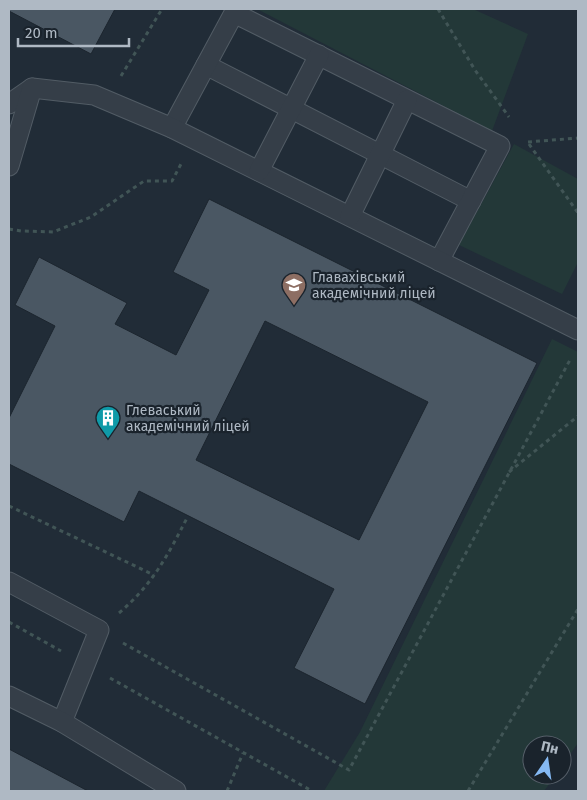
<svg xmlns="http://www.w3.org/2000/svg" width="587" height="800" viewBox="0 0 587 800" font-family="'Fira Sans',sans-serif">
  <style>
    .green { fill: #233838 }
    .building { fill: #4a5763; stroke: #1c252e; fill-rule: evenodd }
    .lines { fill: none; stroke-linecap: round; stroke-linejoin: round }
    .lane-casing { stroke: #525c65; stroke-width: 21 }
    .path { stroke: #415556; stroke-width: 3; stroke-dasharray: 4 4; stroke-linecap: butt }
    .lane { stroke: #353e48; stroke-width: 19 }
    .labels { text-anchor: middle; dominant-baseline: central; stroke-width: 4.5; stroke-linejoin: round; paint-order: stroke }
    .poi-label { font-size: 14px; fill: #afb9c4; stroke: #1a232c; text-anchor: start }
  </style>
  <rect width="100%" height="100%" fill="#212c37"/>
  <!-- green -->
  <g class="green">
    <path d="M257,9H473L528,34L492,131Z"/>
    <path d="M514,144L578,179V262L562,294L459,245Z"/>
    <path d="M552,339L578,352V743L562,766V745H532V775H556L544,791H324L360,732Z"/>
  </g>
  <!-- building -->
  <g class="building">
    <path d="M9,9H115L91,54L9,11Z"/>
    <path d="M209,199L537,363L365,704L294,668L334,589L139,491L124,522L9,464V418L55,326L15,305L39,257L127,303L115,324L176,355L209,290L173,272ZM265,321L428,402L359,540L196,460Z"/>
    <path d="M9,749L88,791H9Z"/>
  </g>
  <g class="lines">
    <defs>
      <g id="lane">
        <path d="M206,65L471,201"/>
        <path d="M9,104L32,88"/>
        <path d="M172,128L234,13L500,146L439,261"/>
        <path d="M9,166L32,88L94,95L172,128L578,330"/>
        <path d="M259,171L319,55"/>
        <path d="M350,216L407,100"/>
        <path d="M9,582L99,630L62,722"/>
        <path d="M9,696L62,722L176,791"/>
      </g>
    </defs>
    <!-- lane casing -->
    <use href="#lane" class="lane-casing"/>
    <!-- path -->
    <g class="path">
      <path d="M438,9L475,70L509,117"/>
      <path d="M121,76L162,9"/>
      <path d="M528,142L578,138"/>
      <path d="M529,144L578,213"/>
      <path d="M9,229L21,231L53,232L91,217L144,181H172L181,164"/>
      <path d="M509,472L578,416"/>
      <path d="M9,506L154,575"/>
      <path d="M119,613C153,584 168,555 188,516"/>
      <path d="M9,622L61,651"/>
      <path d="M123,643L349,770L571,358"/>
      <path d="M110,678L312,791"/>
      <path d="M227,791L243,753"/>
      <path d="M468,791L578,609"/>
    </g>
    <!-- lane -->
    <use href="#lane" class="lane"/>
  </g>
  <!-- icons -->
  <defs>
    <symbol id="school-pin" viewBox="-11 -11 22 30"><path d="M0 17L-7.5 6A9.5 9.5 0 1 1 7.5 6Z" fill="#8d6e63" stroke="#1a232c"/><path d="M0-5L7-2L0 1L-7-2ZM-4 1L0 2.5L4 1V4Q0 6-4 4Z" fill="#fff"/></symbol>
    <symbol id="building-pin" viewBox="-11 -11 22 30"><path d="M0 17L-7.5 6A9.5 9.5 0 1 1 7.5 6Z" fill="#0f9aa8" stroke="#1a232c"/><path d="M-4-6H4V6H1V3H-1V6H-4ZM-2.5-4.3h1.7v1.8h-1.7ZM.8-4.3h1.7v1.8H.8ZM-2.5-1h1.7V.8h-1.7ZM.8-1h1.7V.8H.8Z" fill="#fff"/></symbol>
  </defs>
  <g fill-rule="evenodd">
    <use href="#school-pin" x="280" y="271" width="28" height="38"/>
    <use href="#building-pin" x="94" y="404" width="28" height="38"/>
  </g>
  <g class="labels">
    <!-- poi labels -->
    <g class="poi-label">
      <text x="312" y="277">Главахівський<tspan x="312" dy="16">академічний ліцей</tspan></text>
      <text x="126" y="410">Глеваський<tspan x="126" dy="16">академічний ліцей</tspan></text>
    </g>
  </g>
  <!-- border -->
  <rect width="587" height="800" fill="none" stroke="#afb9c4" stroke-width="20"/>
  <!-- north arrow -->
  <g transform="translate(547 760) rotate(13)"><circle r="24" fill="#1a232c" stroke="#565f69"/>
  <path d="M0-4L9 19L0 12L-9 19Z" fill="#85b9f3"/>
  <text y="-8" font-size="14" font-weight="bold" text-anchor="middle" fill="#afb9c4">Пн</text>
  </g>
  <!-- scale -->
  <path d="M18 38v8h111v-8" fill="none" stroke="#afb9c4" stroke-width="2.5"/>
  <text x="25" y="38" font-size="15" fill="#afb9c4" stroke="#1a232c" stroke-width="4" paint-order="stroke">20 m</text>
</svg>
